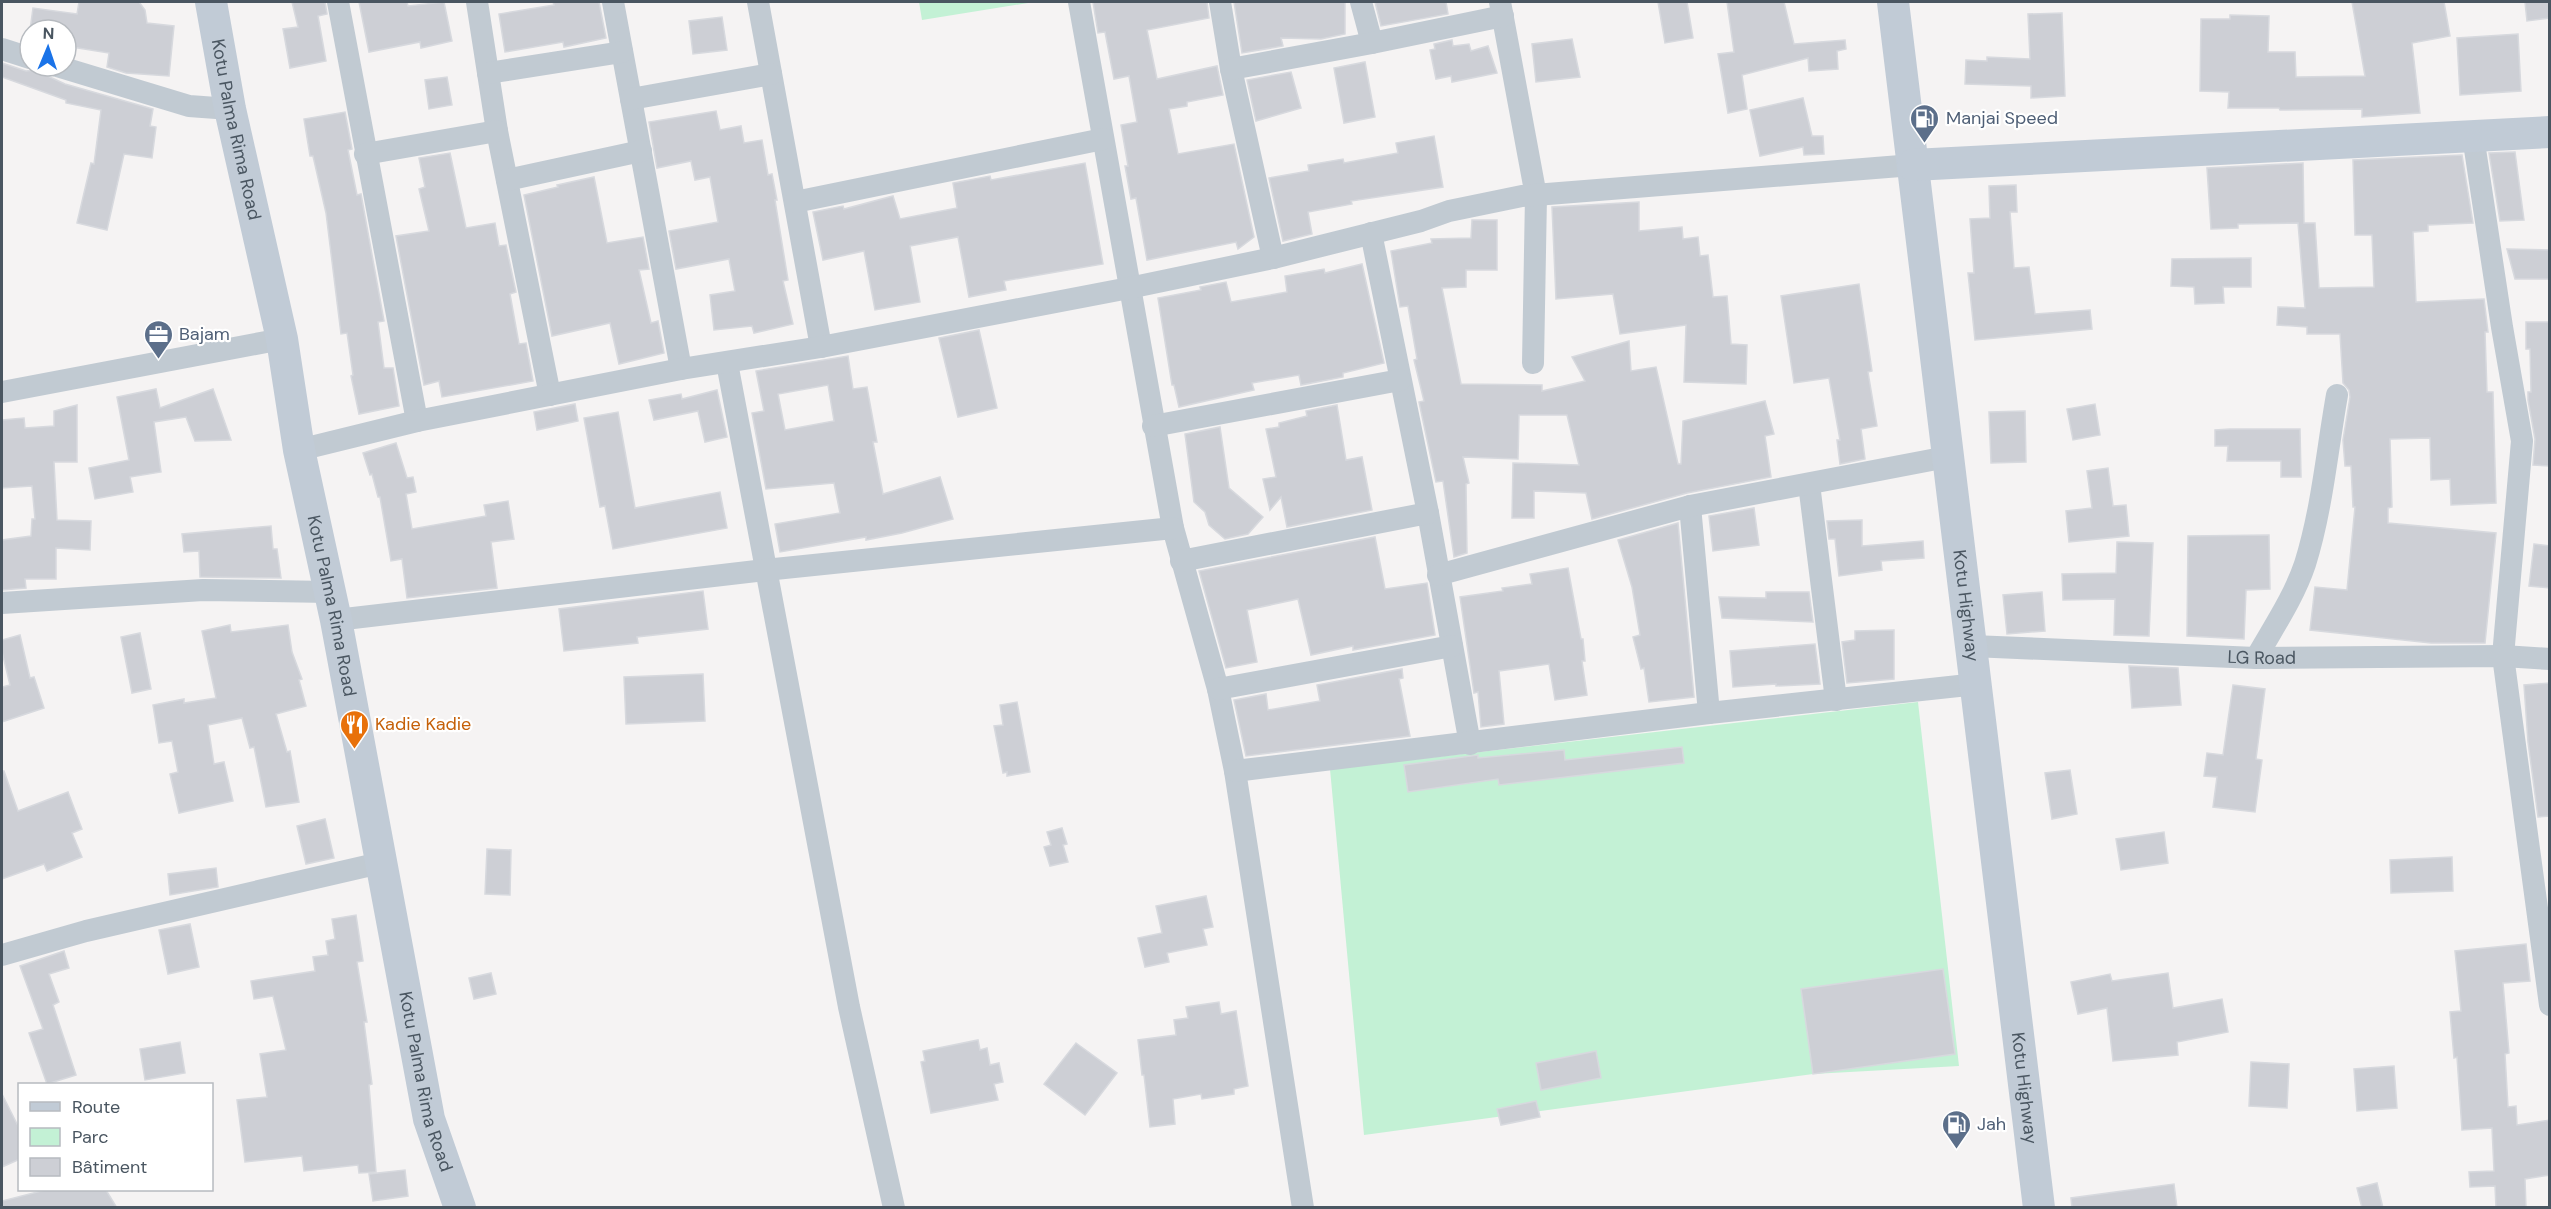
<svg xmlns="http://www.w3.org/2000/svg" width="2551" height="1209" viewBox="0 0 2551 1209" font-family="'DM Sans',sans-serif">
  <style>
    .green { fill: #c3f1d5 }
    .building { fill: #cdcfd5; stroke: #d7d9de; stroke-width: 1.5; fill-rule: evenodd }
    .lines { fill: none; stroke-linecap: round; stroke-linejoin: round }
    .street { stroke: #c1cad2; stroke-width: 22 }
    .secondary { stroke: #c1cbd6; stroke-width: 32 }
    .labels { text-anchor: middle; dominant-baseline: central; stroke-width: 4.5; stroke-linejoin: round; paint-order: stroke }
    .service-label { font-size: 18px; fill: #4e5e75; stroke: #fff; text-anchor: start }
    .street-label { font-size: 18px; fill: #4a5661; stroke: #fff }
    .food-label { font-size: 18px; fill: #c56008; stroke: #fff; text-anchor: start }
  </style>
  <rect width="100%" height="100%" fill="#f5f3f3"/>
  <!-- green -->
  <g class="green">
    <path d="M919,2H1034L922,20Z"/>
    <path d="M1918,702L1959,1066L1813,1074L1364,1135L1330,769Z"/>
  </g>
  <!-- building -->
  <g class="building">
    <path d="M79,2H139L145,10L147,23L174,26L169,76L126,73L107,67L109,53L66,46V30H30L33,8L77,14Z"/>
    <path d="M292,2H325L327,14L318,16L326,61L290,68L283,29L298,27Z"/>
    <path d="M359,2H407L408,6L444,2L452,41L421,48L420,42L369,52Z"/>
    <path d="M553,2H599L606,38L564,47L563,42L505,52L499,14L554,5Z"/>
    <path d="M1093,2H1207L1209,18L1147,30L1157,79L1217,66L1223,95L1187,102V106L1169,109L1178,154L1234,144L1254,237L1238,249L1236,242L1147,260L1136,198L1131,199L1125,166H1128L1121,125L1137,122L1129,76L1114,79L1105,32L1098,33Z"/>
    <path d="M1234,2H1345V34L1321,39L1281,38L1283,46L1242,53Z"/>
    <path d="M1375,2H1446L1448,14L1381,26Z"/>
    <path d="M1658,2H1687L1693,38L1665,43Z"/>
    <path d="M1727,2H1784L1794,44L1845,40L1846,49L1837,51L1838,69L1809,71L1808,58L1742,75L1747,109L1728,113L1718,54L1734,52Z"/>
    <path d="M2352,2H2444L2450,36L2412,43L2420,113L2362,117V109L2280,110L2279,108H2228L2229,92L2200,91L2201,19H2230V15L2269,16L2268,52H2295L2296,77L2365,76Z"/>
    <path d="M2525,2H2550V18L2527,21Z"/>
    <path d="M2062,13L2065,96L2031,98V86L1965,84L1966,60L1987,61V57L2030,59L2028,14Z"/>
    <path d="M722,17L727,50L693,54L689,21Z"/>
    <path d="M2518,34L2521,91L2460,95L2457,38Z"/>
    <path d="M1572,39L1580,77L1536,82L1532,44Z"/>
    <path d="M1452,40L1453,46L1469,44L1471,51L1488,46L1497,73L1452,82L1451,76L1436,79L1430,50L1435,49L1434,44Z"/>
    <path d="M1365,62L1375,117L1344,123L1334,68Z"/>
    <path d="M2,63L26,71L35,70L65,84L153,109L150,126L156,127L152,158L124,154L107,230L77,223L91,163L94,164L101,110L66,103V100L2,77Z"/>
    <path d="M1291,72L1301,108L1256,121L1247,80Z"/>
    <path d="M447,77L452,105L429,109L425,80Z"/>
    <path d="M1803,98L1812,136H1823L1824,154L1804,155L1803,147L1760,156L1750,110Z"/>
    <path d="M716,111L720,130L741,126L744,143L762,140L768,175L772,174L777,200H775L788,280L783,281L793,324L754,333L752,326L714,330L710,295L735,291L729,259L676,269L669,231L718,222L710,177L695,180L691,161L657,168L649,122Z"/>
    <path d="M345,112L352,149L348,150L357,195L361,194L384,321L378,322L384,368H393L399,406L359,414L351,376L353,375L347,333L341,334L326,213L313,156H310L304,119Z"/>
    <path d="M1434,136L1443,187L1351,201L1352,204L1308,212L1312,234L1283,241L1269,178L1309,171L1308,165L1343,159L1344,163L1398,153L1396,143Z"/>
    <path d="M2515,152L2524,220L2500,221L2489,153Z"/>
    <path d="M450,153L466,228L495,223L499,246L506,245L516,292L510,294L519,344L526,343L533,381L442,397L439,381L424,385L396,236L429,231L419,189L425,187L419,158Z"/>
    <path d="M2462,155L2473,223L2428,225V231L2413,232L2416,302L2484,299L2488,332H2485L2487,392H2493L2496,503L2451,505L2450,479L2431,480L2430,438L2390,439L2392,507L2388,508V523L2496,533L2485,643H2431L2310,630L2315,587L2347,590L2355,507H2353L2351,466H2345L2343,440L2350,397L2349,390L2343,383L2340,334H2307V327L2277,325L2278,307L2305,308L2298,223L2238,224V228L2211,229L2207,168L2303,163L2304,223H2315L2319,288L2374,287L2372,235H2355L2353,160Z"/>
    <path d="M1085,163L1103,264L1004,281L1006,290L969,297L958,237L910,246L920,302L875,310L864,251L823,260L813,212L843,206L844,209L893,196L900,219L957,208L953,183L990,176L991,180Z"/>
    <path d="M594,177L607,243L643,237L649,269L639,270L651,323L658,321L664,353L619,364L610,323L552,336L524,195L558,187L557,185Z"/>
    <path d="M2016,185L2017,212H2010L2014,268L2029,267L2035,314L2090,310L2092,329L1975,340L1968,273H1974L1970,219L1990,218L1989,186Z"/>
    <path d="M1639,202V231L1682,227L1683,239L1698,237L1700,256L1708,255L1713,297L1727,296L1731,344L1747,345L1746,384L1684,382L1686,325L1620,334L1613,294L1556,299L1552,207Z"/>
    <path d="M1472,220H1497V270H1466V287L1442,288L1461,384L1542,385V391L1585,381L1572,357L1629,341L1631,371L1656,367L1678,464H1681L1683,421L1765,401L1774,434L1765,436L1771,477L1687,493L1592,519L1586,493L1534,491V518H1512L1513,463L1579,465L1567,415H1519L1518,459L1463,457L1469,483L1466,484L1467,553L1454,557L1443,481L1436,482L1419,402L1424,401L1414,360L1417,359L1408,306L1400,307L1391,251L1432,243L1431,239L1471,238Z"/>
    <path d="M2507,249L2550,250V279H2515Z"/>
    <path d="M2251,258V287H2223L2224,303L2195,304L2194,287L2171,286L2172,259Z"/>
    <path d="M1362,264L1384,363L1343,373V377L1301,385L1299,375L1252,383L1254,390L1179,407L1174,385H1172L1158,298L1201,290L1200,287L1226,282L1231,302L1287,292L1285,276L1324,269L1325,273Z"/>
    <path d="M1859,284L1872,371L1868,372L1877,426L1861,429L1865,459L1840,464L1837,440H1840L1829,378L1794,383L1781,296Z"/>
    <path d="M2526,322H2550V466L2533,465L2535,439L2528,400V392H2531L2530,349H2526Z"/>
    <path d="M979,330L997,408L958,417L939,338Z"/>
    <path d="M848,356L853,389L867,387L877,442H873L883,494L940,477L953,519L902,533L866,540V537L780,552L775,524L840,513L834,483L766,489L752,413L764,411L756,371ZM828,385L834,421L785,430L778,394Z"/>
    <path d="M156,389L160,408L213,389L231,440L195,441L186,417L154,422L161,472L130,477L133,492L95,499L89,468L129,460L117,397Z"/>
    <path d="M717,390L727,437L705,442L698,411L654,420L649,400L681,394L682,399Z"/>
    <path d="M575,404L578,421L537,430L534,412Z"/>
    <path d="M2095,404L2100,435L2073,440L2067,409Z"/>
    <path d="M77,405V462H54L57,520L91,521L90,550L56,548V579H25L26,588L2,590V540L31,536L32,519H35L32,486L2,488V420L24,418L25,428L54,426V411Z"/>
    <path d="M1337,405L1346,460L1362,457L1372,510L1287,527L1281,497L1270,510L1263,479L1276,477L1266,429L1279,427V423L1307,416L1306,411Z"/>
    <path d="M2025,411L2026,462L1991,463L1989,412Z"/>
    <path d="M618,412L635,508L720,492L727,528L613,549L605,506L600,507L584,418Z"/>
    <path d="M1220,427L1229,488L1263,517L1248,534L1225,539L1209,525L1205,512L1194,502L1185,434Z"/>
    <path d="M2230,429H2300L2301,477H2281V461H2227L2228,446H2215V430Z"/>
    <path d="M396,443L407,478L413,477L416,492L406,494L412,529L486,516L484,505L508,501L514,539L491,542L497,588L407,598L402,559L391,561L380,497H378L372,474L370,475L363,453Z"/>
    <path d="M2108,468L2113,506L2126,505L2129,536L2069,542L2066,511L2092,508L2087,471Z"/>
    <path d="M1754,508L1759,545L1713,551L1709,516Z"/>
    <path d="M1862,520V546L1923,541L1924,558L1881,561L1882,570L1839,576L1835,539H1829L1827,521Z"/>
    <path d="M1678,523L1694,697L1649,702L1644,668L1641,669L1633,637L1640,635L1632,587L1618,540Z"/>
    <path d="M271,526L273,549H277L281,578L200,577L199,551L184,552L182,534Z"/>
    <path d="M2269,535L2270,589L2246,590L2244,639L2187,636L2188,536Z"/>
    <path d="M1375,537L1385,589L1427,583L1435,635L1353,650V646L1311,655L1298,599L1247,610L1257,662L1226,668L1199,571Z"/>
    <path d="M2117,542L2153,543L2149,636L2114,635L2115,599L2063,600L2062,574L2116,573Z"/>
    <path d="M2534,544L2550,546V588L2529,586Z"/>
    <path d="M1568,568L1581,639H1583L1585,661H1582L1587,695L1555,700L1549,664L1499,671L1504,724L1481,727L1478,692L1474,693L1460,597L1503,591L1502,588L1532,584L1530,574Z"/>
    <path d="M703,591L708,629L637,637L638,643L564,651L559,609Z"/>
    <path d="M1766,592H1809L1813,622L1722,618L1719,597L1766,598Z"/>
    <path d="M2042,592L2045,631L2007,634L2003,595Z"/>
    <path d="M230,625L231,632L288,625L292,652L302,679L299,680L306,706L276,714L287,752L290,751L299,802L266,807L254,747L250,748L242,718L208,725L214,764L224,762L233,801L179,813L170,774L178,772L172,741L159,743L153,705L184,699V703L216,698L202,631Z"/>
    <path d="M1894,630V679L1847,683L1842,642L1855,640V631Z"/>
    <path d="M140,633L151,689L132,693L121,637Z"/>
    <path d="M20,635L30,678L34,677L44,708L2,722V687L10,685L2,652V640Z"/>
    <path d="M1815,644L1820,684L1776,686V684L1733,687L1730,651Z"/>
    <path d="M2129,666L2178,668L2181,705L2132,708Z"/>
    <path d="M1402,669L1403,678L1399,679L1410,736L1246,756L1234,700L1266,694L1268,710L1320,701L1317,685Z"/>
    <path d="M703,674L705,721L626,724L624,677Z"/>
    <path d="M2550,683V816L2538,817L2528,742L2524,685Z"/>
    <path d="M2233,685L2265,689L2256,759L2262,760L2255,812L2213,807L2217,777L2204,776L2207,753L2223,755Z"/>
    <path d="M1017,702L1030,772L1007,776V772L1003,773L994,726L1003,725L1000,705Z"/>
    <path d="M1682,747L1684,763L1499,785L1498,779L1408,792L1404,765L1478,755V758L1564,750L1565,760Z"/>
    <path d="M2070,770L2077,814L2052,819L2045,773Z"/>
    <path d="M2,771H4L18,811L68,792L82,829L72,833L82,857L47,871L44,864L2,879Z"/>
    <path d="M325,819L334,858L306,864L297,826Z"/>
    <path d="M1062,828L1067,844L1063,845L1068,862L1050,866L1044,847L1051,845L1047,832Z"/>
    <path d="M2164,832L2168,863L2121,870L2116,839Z"/>
    <path d="M487,849L511,850L510,895L485,894Z"/>
    <path d="M2452,857L2453,891L2391,893L2390,860Z"/>
    <path d="M216,868L218,887L170,895L168,874Z"/>
    <path d="M1206,896L1213,927L1203,929L1207,945L1167,953L1169,962L1145,967L1138,938L1162,933L1156,906Z"/>
    <path d="M356,915L363,961L357,962L367,1022H364L372,1084L369,1085L376,1172L359,1173L358,1165L304,1171L302,1156L245,1162L237,1100L267,1097L260,1054L286,1050L273,996L254,999L251,981L315,971L313,957L328,955L326,941L335,939L332,919Z"/>
    <path d="M190,924L199,967L168,974L159,930Z"/>
    <path d="M2526,944L2530,981L2503,983L2509,1053L2505,1054L2508,1107L2516,1106L2517,1125L2550,1120V1175L2525,1179L2526,1208H2496L2495,1186L2470,1187L2469,1172L2494,1171L2492,1128L2462,1130L2457,1057L2454,1058L2450,1012L2461,1011L2455,951Z"/>
    <path d="M64,951L69,968L49,974L59,1002L53,1005L76,1075L47,1084L29,1033L43,1029L20,966Z"/>
    <path d="M1943,969L1955,1054L1813,1074L1801,989Z"/>
    <path d="M491,973L496,994L474,999L469,978Z"/>
    <path d="M2168,973L2173,1008L2222,999L2228,1032L2177,1042L2178,1055L2113,1061L2107,1008L2078,1014L2071,982L2110,974L2112,981Z"/>
    <path d="M1219,1002L1221,1014L1236,1011L1248,1086L1234,1089V1094L1202,1099L1201,1094L1173,1099L1175,1124L1150,1127L1144,1075H1142L1138,1040L1176,1035L1174,1020L1188,1018L1186,1007Z"/>
    <path d="M978,1040L980,1050L987,1048L990,1065L999,1063L1003,1082L994,1084L998,1100L931,1113L921,1062L925,1061L923,1051Z"/>
    <path d="M180,1042L185,1073L145,1080L140,1049Z"/>
    <path d="M1076,1043L1117,1073L1085,1115L1044,1084Z"/>
    <path d="M1596,1051L1601,1078L1541,1090L1536,1063Z"/>
    <path d="M2251,1062L2289,1064L2287,1108L2249,1106Z"/>
    <path d="M2394,1066L2397,1108L2357,1111L2354,1069Z"/>
    <path d="M2,1094L20,1130V1159L2,1167Z"/>
    <path d="M1536,1101L1540,1117L1501,1125L1497,1109Z"/>
    <path d="M405,1170L408,1196L373,1201L369,1174Z"/>
    <path d="M2377,1183L2383,1208H2362L2357,1188Z"/>
    <path d="M2174,1184L2177,1208H2072L2071,1198Z"/>
    <path d="M45,1190H106L117,1208H2V1201Z"/>
  </g>
  <g class="lines">
    <!-- street -->
    <g class="street">
      <path d="M338,2L417,421"/>
      <path d="M477,2L497,131L550,395"/>
      <path d="M613,2L681,369"/>
      <path d="M758,2L821,347"/>
      <path d="M1079,2L1173,528L1218,689L1235,771L1303,1208"/>
      <path d="M1220,2L1231,69L1273,258"/>
      <path d="M1361,2L1372,43"/>
      <path d="M1500,2L1536,196L1533,363"/>
      <path d="M2,49L30,58"/>
      <path d="M57,66L189,106L230,109"/>
      <path d="M1231,69L1372,43L1503,16"/>
      <path d="M488,73L622,52"/>
      <path d="M631,99L771,74"/>
      <path d="M2473,136L2502,327L2522,441L2503,656L2550,1005"/>
      <path d="M365,154L497,131"/>
      <path d="M507,180L641,151"/>
      <path d="M795,202L1103,139"/>
      <path d="M1371,233L1428,513L1470,744"/>
      <path d="M727,363L849,1007L894,1208"/>
      <path d="M2,392L282,339"/>
      <path d="M1153,426L1400,380"/>
      <path d="M299,450L417,421L681,369L821,347L1129,288L1273,258L1421,221L1449,211L1522,196L1913,165"/>
      <path d="M1809,484L1836,700"/>
      <path d="M1690,506L1709,713"/>
      <path d="M1181,561L1428,513"/>
      <path d="M1438,575L1690,506L1947,457"/>
      <path d="M2,603L203,590L330,592"/>
      <path d="M336,620L765,570L1173,528"/>
      <path id="s1" d="M1972,646L2256,658L2503,656L2550,659"/>
      <path d="M2256,658C2273,628 2294,597 2305,564C2322,510 2327,451 2337,395"/>
      <path d="M1218,689L1452,646"/>
      <path d="M1235,771L1709,713L1977,684"/>
      <path d="M2,955L86,931L380,863"/>
    </g>
    <!-- secondary -->
    <g class="secondary">
      <path id="s2" d="M211,2L230,109L282,339L299,450L336,620L429,1119L460,1208"/>
      <path id="s3" d="M1893,2L2039,1208"/>
      <path d="M1913,165L2550,132"/>
    </g>
  </g>
  <!-- icons -->
  <defs>
    <symbol id="fuel-pin" viewBox="-11 -11 22 30"><path d="M0 17L-7.5 6A9.5 9.5 0 1 1 7.5 6Z" fill="#5c6f8a" stroke="#fff"/><path d="M-5.5-6h7V0h2V4h1.3V-2.5L3-4.5l.8-.8L6-3V5H2.5V1h-1V6h-7ZM-4.2-4.7v3.2H.2V-4.7Z" fill="#fff"/></symbol>
    <symbol id="office-pin" viewBox="-11 -11 22 30"><path d="M0 17L-7.5 6A9.5 9.5 0 1 1 7.5 6Z" fill="#5c6f8a" stroke="#fff"/><path d="M-6-3h4V-5.5h4V-3h4V5H-6ZM-1-4.5V-3h2v-1.5ZM-6 0V1H6V0Z" fill="#fff"/></symbol>
    <symbol id="restaurant-pin" viewBox="-11 -11 22 30"><path d="M0 17L-7.5 6A9.5 9.5 0 1 1 7.5 6Z" fill="#e8710a" stroke="#fff"/><path d="M-5-6h1v4h1v-4h1v4h1v-4h1v5L-1.5 .5V6h-2V.5L-5-1ZM5-6V6H3V1.5H1.5Q1.5-4 5-6Z" fill="#fff"/></symbol>
  </defs>
  <g fill-rule="evenodd">
    <use href="#fuel-pin" x="1908" y="102" width="33" height="45"/>
    <use href="#office-pin" x="142" y="318" width="33" height="45"/>
    <use href="#restaurant-pin" x="338" y="708" width="33" height="45"/>
    <use href="#fuel-pin" x="1940" y="1108" width="33" height="45"/>
  </g>
  <g class="labels">
    <!-- service labels -->
    <g class="service-label">
      <text x="1946" y="118">Manjai Speed</text>
      <text x="179" y="334">Bajam</text>
      <text x="1977" y="1124">Jah</text>
    </g>
    <!-- street labels -->
    <g class="street-label">
      <text stroke="none"><textPath href="#s2" startOffset="130">Kotu Palma Rima Road</textPath></text>
      <text stroke="none"><textPath href="#s3" startOffset="608">Kotu Highway</textPath></text>
      <text stroke="none"><textPath href="#s2" startOffset="616">Kotu Palma Rima Road</textPath></text>
      <text stroke="none"><textPath href="#s1" startOffset="290">LG Road</textPath></text>
      <text stroke="none"><textPath href="#s2" startOffset="1101">Kotu Palma Rima Road</textPath></text>
      <text stroke="none"><textPath href="#s3" startOffset="1094">Kotu Highway</textPath></text>
    </g>
    <!-- food labels -->
    <g class="food-label">
      <text x="375" y="724">Kadie Kadie</text>
    </g>
  </g>
  <!-- border -->
  <rect width="2551" height="1209" fill="none" stroke="#4a5661" stroke-width="6"/>
  <!-- legend -->
  <rect x="18" y="1083" width="195" height="108" fill="#ffffff" stroke="#b7bbc0" stroke-width="1.5"/>
  <rect x="30" y="1102" width="30" height="9" fill="#c1cbd6" stroke="#b7bbc0" stroke-width="1.5"/>
  <text x="72" y="1113" font-size="18" fill="#4a5661">Route</text>
  <rect x="30" y="1128" width="30" height="18" fill="#c3f1d5" stroke="#b7bbc0" stroke-width="1.5"/>
  <text x="72" y="1143" font-size="18" fill="#4a5661">Parc</text>
  <rect x="30" y="1158" width="30" height="18" fill="#cdcfd5" stroke="#b7bbc0" stroke-width="1.5"/>
  <text x="72" y="1173" font-size="18" fill="#4a5661">Bâtiment</text>
  <!-- north arrow -->
  <g transform="translate(48 48) rotate(2)"><circle r="28" fill="#ffffff" stroke="#b7bbc0" stroke-width="1.5"/>
  <path d="M0-4.5L10 22L0 15L-10 22Z" fill="#1a73e8"/>
  <text y="-9" font-size="16" font-weight="bold" text-anchor="middle" fill="#4a5661">N</text>
  </g>
</svg>
